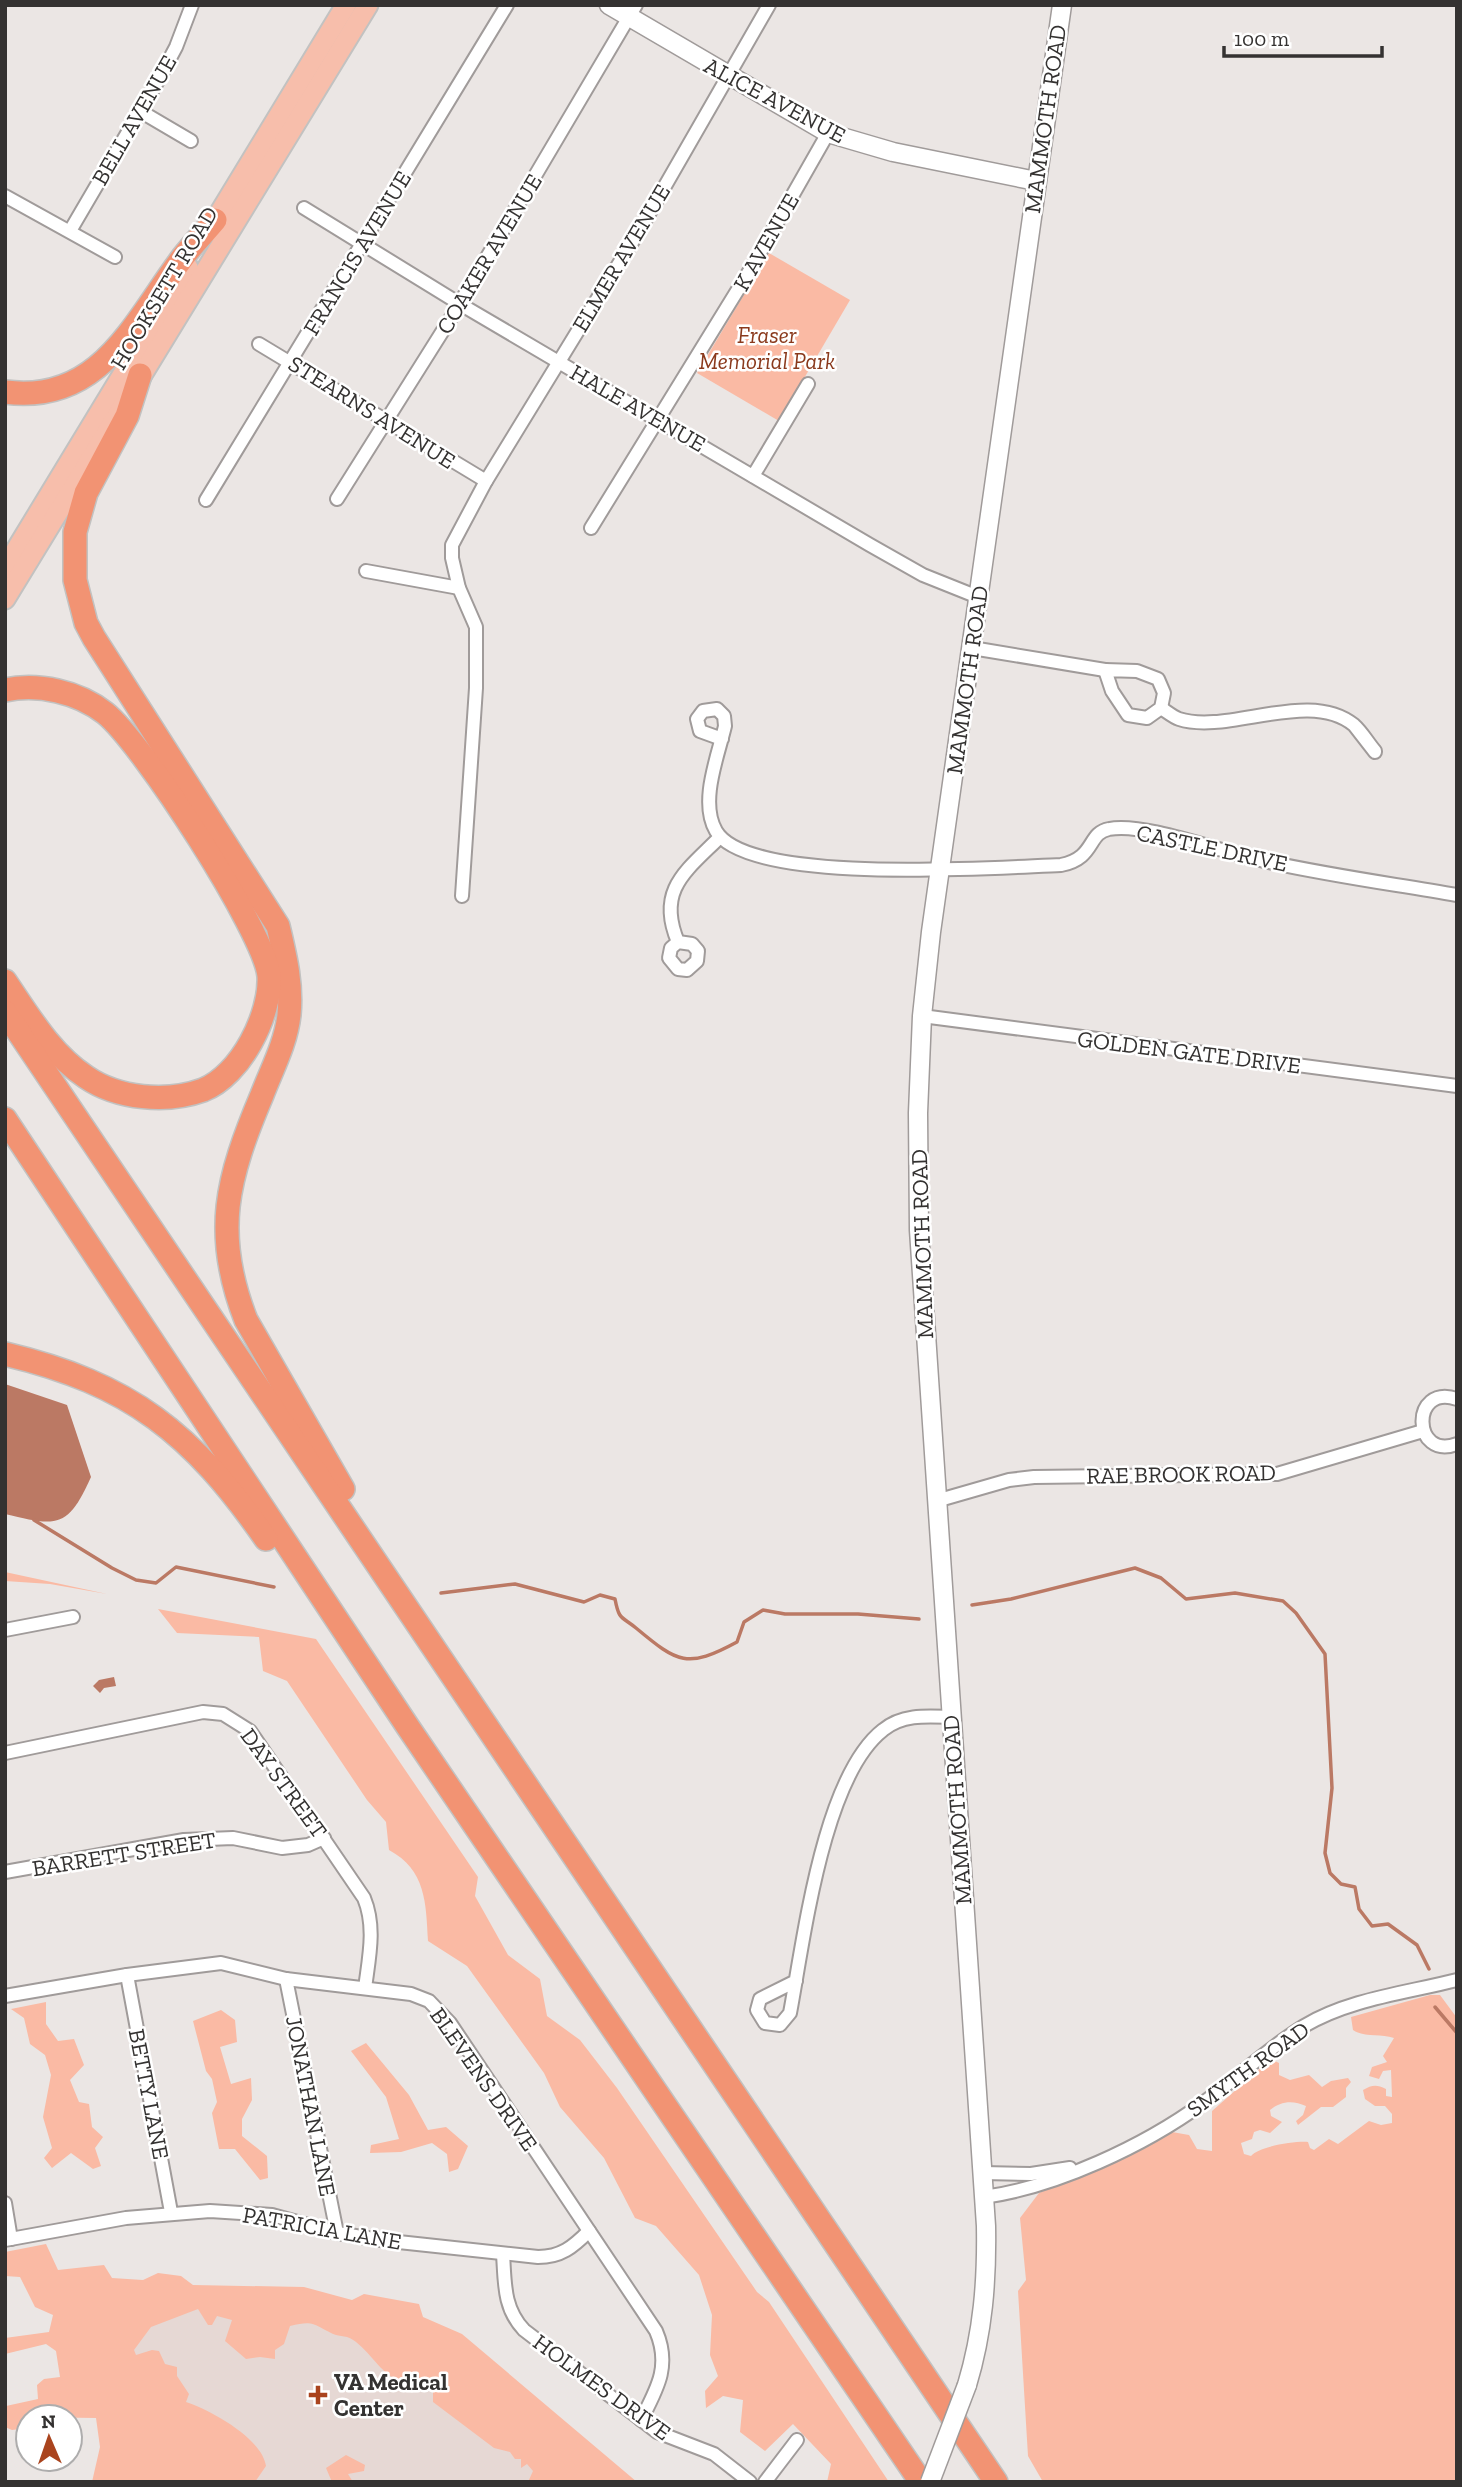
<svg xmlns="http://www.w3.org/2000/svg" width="1462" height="2487" viewBox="0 0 1462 2487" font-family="'Zilla Slab',serif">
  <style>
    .built { fill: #e6d8d4 }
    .green { fill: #fabaa4 }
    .water { fill: #bb7964 }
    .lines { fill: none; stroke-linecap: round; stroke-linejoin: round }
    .stream { stroke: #bb7964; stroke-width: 3.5 }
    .street-casing { stroke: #a09b9a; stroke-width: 16 }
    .secondary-casing { stroke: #a09b9a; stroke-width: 21 }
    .primary-casing { stroke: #c2c2c1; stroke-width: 23 }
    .highway-casing { stroke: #c2c2c1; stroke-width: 26 }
    .street { stroke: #fff; stroke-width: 12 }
    .secondary { stroke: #fff; stroke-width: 18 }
    .primary { stroke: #f7beab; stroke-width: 19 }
    .highway { stroke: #f29373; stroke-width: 23 }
    .secondary-bridge-casing { stroke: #a09b9a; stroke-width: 21; stroke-linecap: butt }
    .secondary-bridge { stroke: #fff; stroke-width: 18 }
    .poi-dot { fill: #aa441e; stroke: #fff; stroke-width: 2.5 }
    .labels { text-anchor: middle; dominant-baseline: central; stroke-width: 5; stroke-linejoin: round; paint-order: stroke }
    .street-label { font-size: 23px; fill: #343231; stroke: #fff }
    .park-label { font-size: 23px; font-style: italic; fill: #8a391c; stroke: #fff }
    .poi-label { font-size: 23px; font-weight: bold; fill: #343231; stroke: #fff; text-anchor: start }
  </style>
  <rect width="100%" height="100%" fill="#ebe6e4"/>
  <!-- built -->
  <path class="built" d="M94,2278L297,2296L633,2482H95L109,2453Z"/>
  <!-- green -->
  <g class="green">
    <path d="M769,253L850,300L779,421L697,373Z"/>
    <path d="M5,1572L107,1594L50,1584L5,1581Z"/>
    <path d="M158,1609L316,1639L478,1877L475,1896L508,1955L540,1979L547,2016L580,2040L617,2088L757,2292L769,2302L889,2482H827L831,2464L793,2424L765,2451L740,2432L743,2400L723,2396L706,2408L705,2391L718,2376L710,2355L712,2315L699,2275L656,2226L635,2218L604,2158L560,2107L544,2073L467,1966L428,1941C426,1903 426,1870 389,1850L386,1822L367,1800L287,1681L263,1671L259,1637L177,1633Z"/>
    <path d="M1430,1995H1440L1457,2018V2482H1043L1028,2456L1018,2291L1026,2280L1020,2218L1039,2193L1172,2132L1189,2135L1197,2149L1212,2151V2111L1271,2059L1279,2063V2075L1290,2080L1309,2075L1322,2087L1331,2081L1348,2078L1351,2082L1346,2088V2097L1333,2107H1321L1298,2125L1296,2121L1303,2115L1306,2106C1293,2100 1281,2101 1270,2110L1271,2116L1282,2122L1270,2133L1260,2130L1254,2132L1252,2139L1241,2143L1244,2154L1251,2156C1260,2146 1295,2141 1308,2142L1310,2148L1314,2150L1329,2139L1338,2144L1369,2121L1381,2125L1392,2123V2114L1385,2106H1375L1365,2099L1363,2090C1372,2085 1376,2084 1386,2089V2096L1392,2097L1391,2070L1383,2071L1379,2079L1369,2076L1372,2067L1387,2062L1383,2056L1394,2038C1380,2033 1365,2038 1353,2030L1351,2017Z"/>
    <path d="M46,2002V2024L58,2041L74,2039L84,2065L70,2080L79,2102L89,2104L92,2127L103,2137L95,2148L101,2166L93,2169L71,2153L52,2168L44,2158L52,2148L43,2117L51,2075L45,2055L30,2044L24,2018L11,2009Z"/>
    <path d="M221,2010L235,2020L237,2042L220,2047L231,2084L251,2078L252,2100L242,2119V2136L267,2156L268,2178L260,2180L235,2149H219L212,2113L217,2102L212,2079L206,2071L193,2021Z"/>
    <path d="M366,2043L409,2095L428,2130L446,2127L468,2146L458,2169L449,2172L447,2154L432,2143L401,2152L370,2153L371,2145L399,2139L386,2097L351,2051Z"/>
    <path d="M46,2244L58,2270L104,2265L112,2278L143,2280L158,2273L181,2276L193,2285L304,2287L352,2300L364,2294L419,2304L423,2317L462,2334L637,2482H528L533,2471L527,2464L521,2468V2459H515L510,2452L494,2448L433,2402V2390C418,2384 408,2387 392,2377C376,2367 364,2343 347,2337C343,2336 339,2336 336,2335C314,2326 316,2319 290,2326L284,2344L275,2350V2359L260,2357L246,2359L225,2341L232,2320L217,2316L212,2325H208L198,2309L151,2327L134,2350L136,2355L152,2350L159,2351L165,2364L177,2367V2376L189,2394L186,2402C210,2410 262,2438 266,2466L255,2482H92L100,2447L96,2418L28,2417V2428L12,2430L5,2427L6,2406L38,2399L37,2385L44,2379L60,2377L56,2351L46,2344L5,2354V2338L49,2332L53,2315L35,2307L20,2277L5,2276V2252Z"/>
    <path d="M346,2455L365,2465L364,2471L348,2474L353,2482H332L326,2468Z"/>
  </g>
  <!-- water -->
  <g class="water">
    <path d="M5,1384L67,1405L91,1477C68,1528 58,1527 5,1514Z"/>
    <path d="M114,1677L116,1686L104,1688L100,1693L93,1686L99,1680Z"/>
  </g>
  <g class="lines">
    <!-- stream -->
    <g class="stream">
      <path d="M34,1520L112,1568L136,1580L156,1583L176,1567L274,1587"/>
      <path d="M441,1593L515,1584L584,1602L600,1595L615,1599C619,1620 621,1616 636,1628C678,1663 687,1669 737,1642L744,1622L763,1610L785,1614H858L919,1619"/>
      <path d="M972,1605L1011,1599L1135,1568L1161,1578L1186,1599L1235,1593L1283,1601L1296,1613L1325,1654L1332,1788L1325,1853L1330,1873L1341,1884L1355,1887L1359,1909L1372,1926L1388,1924L1417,1945L1429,1969"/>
      <path d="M1435,2007L1457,2033"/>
    </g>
    <defs>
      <g id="street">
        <path d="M140,111L191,141"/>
        <path d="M5,196L115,257"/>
        <path d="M304,208L460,304L870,545L923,575L978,597"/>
        <path d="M70,231L159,79L176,47L192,5"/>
        <path d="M259,344L486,481"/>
        <path d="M753,476L808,384"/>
        <path d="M337,499L454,313L636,5"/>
        <path d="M206,500L507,5"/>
        <path d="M591,528L750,270L828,133"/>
        <path d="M366,571L459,588"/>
        <path d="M972,648L1105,670"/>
        <path d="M1105,670L1137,671L1158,679L1164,693L1161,708L1147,718L1128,715L1112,691Z"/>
        <path d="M1161,708C1166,711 1173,717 1179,719C1228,735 1309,688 1354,725C1362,732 1368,743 1375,751V752L1354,725"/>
        <path d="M722,739L700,731L697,719L703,711L717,709L724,716L725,726C718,756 699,802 716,831C748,886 999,867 1061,865C1096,858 1087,833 1109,829C1142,822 1216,850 1251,858C1318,874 1388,883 1457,895"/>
        <path d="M462,896L476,688V627L459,588L452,558V545L486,481L642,226L769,5"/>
        <path d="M678,942L692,944L698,951L697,961L687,970L678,969L669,958L671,948L678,942C656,890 686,871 720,837"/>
        <path d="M922,1016L1457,1086"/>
        <path d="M1457,1399C1410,1383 1412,1461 1457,1444"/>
        <path d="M936,1501L1009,1480L1034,1477L1277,1474L1423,1431"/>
        <path d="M5,1630L73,1617"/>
        <path d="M5,1753L203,1712L223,1714L250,1731L364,1898C376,1927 369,1957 365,1988"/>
        <path d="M5,1872L184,1840L233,1838L282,1848L308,1845L324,1838"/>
        <path d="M127,1975L171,2212"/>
        <path d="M286,1979L337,2233"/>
        <path d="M796,1981L760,1999L757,2010L765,2023L780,2025L790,2013C804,1939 823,1777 883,1730C902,1714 927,1716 950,1717"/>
        <path d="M5,1996L127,1975L221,1963L286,1979L411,1994L429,2001L450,2023L656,2331C671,2366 657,2389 641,2420"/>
        <path d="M983,2173L1031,2174L1070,2168"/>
        <path d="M984,2197C1056,2187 1144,2146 1203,2103C1237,2078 1268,2048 1304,2026C1349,1999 1406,1993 1457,1980"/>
        <path d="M5,2203L11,2239"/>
        <path d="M5,2240L126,2218L210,2211L272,2215L337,2233L380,2240L538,2257C561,2257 573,2247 589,2231"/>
        <path d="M503,2254C505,2282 503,2308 524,2330L657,2432L714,2454L750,2482"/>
        <path d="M765,2482L797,2440"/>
      </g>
      <g id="secondary">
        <path d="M609,5L828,133L893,152L1036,181"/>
        <path d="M967,2385C983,2332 987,2281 986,2226L919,1230L918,1113L922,1016L931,932L1062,5"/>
      </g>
      <g id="primary">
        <path d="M208,232L346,5"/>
        <path d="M5,568L188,267"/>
        <path d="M5,599L368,5"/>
      </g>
      <g id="highway">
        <path d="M140,375L127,416L86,493L75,532V580L86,623L94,638L278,926C285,956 292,983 289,1015C286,1043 272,1069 262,1095C227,1178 212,1233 246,1320L343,1489"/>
        <path d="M5,392C101,405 135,320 183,257C193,244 205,232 215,220"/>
        <path d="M5,690C39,683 78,692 105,713C142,742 265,932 269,976C271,1015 241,1075 203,1090C167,1103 118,1099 86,1077C50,1053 29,1016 5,981"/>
        <path d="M5,1012L996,2482"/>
        <path d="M5,1119L408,1727L921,2482"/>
        <path d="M5,1354C131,1384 192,1433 266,1539"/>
      </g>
    </defs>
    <!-- street casing -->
    <use href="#street" class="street-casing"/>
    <!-- secondary casing -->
    <use href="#secondary" class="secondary-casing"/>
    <!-- primary casing -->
    <use href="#primary" class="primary-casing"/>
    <!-- highway casing -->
    <use href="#highway" class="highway-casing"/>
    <!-- street -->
    <use href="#street" class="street"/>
    <!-- secondary -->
    <use href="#secondary" class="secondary"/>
    <!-- primary -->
    <use href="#primary" class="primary"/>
    <!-- highway -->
    <use href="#highway" class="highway"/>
    <defs>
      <path id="secondary-bridge" d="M930,2482L967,2385"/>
    </defs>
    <!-- secondary-bridge casing -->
    <use href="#secondary-bridge" class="secondary-bridge-casing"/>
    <!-- secondary-bridge -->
    <use href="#secondary-bridge" class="secondary-bridge"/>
  </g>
  <!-- markers -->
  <path class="poi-dot" d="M314.5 2384.5h7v7h7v7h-7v7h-7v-7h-7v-7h7z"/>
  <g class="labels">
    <!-- street labels -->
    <g class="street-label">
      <text transform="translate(775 100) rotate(28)">ALICE AVENUE</text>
      <text transform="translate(1045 119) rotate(-82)">MAMMOTH ROAD</text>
      <text transform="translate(134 120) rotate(-60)">BELL AVENUE</text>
      <text transform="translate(766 242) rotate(-60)">K AVENUE</text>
      <text transform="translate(357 253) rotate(-59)">FRANCIS AVENUE</text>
      <text transform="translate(489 254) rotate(-59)">COAKER AVENUE</text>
      <text transform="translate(621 258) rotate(-59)">ELMER AVENUE</text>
      <text transform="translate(164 288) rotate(-59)">HOOKSETT ROAD</text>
      <text transform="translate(638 408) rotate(30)">HALE AVENUE</text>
      <text transform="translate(372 412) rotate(32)">STEARNS AVENUE</text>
      <text transform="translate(967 680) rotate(-82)">MAMMOTH ROAD</text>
      <text transform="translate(1212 848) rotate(12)">CASTLE DRIVE</text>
      <text transform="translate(1189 1052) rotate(7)">GOLDEN GATE DRIVE</text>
      <text transform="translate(922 1244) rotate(-92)">MAMMOTH ROAD</text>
      <text transform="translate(1181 1474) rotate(-1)">RAE BROOK ROAD</text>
      <text transform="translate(284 1783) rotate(54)">DAY STREET</text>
      <text transform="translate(957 1810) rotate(-94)">MAMMOTH ROAD</text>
      <text transform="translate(124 1854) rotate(-9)">BARRETT STREET</text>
      <text transform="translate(1248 2069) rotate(-36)">SMYTH ROAD</text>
      <text transform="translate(484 2079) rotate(55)">BLEVENS DRIVE</text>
      <text transform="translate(149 2094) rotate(79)">BETTY LANE</text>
      <text transform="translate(311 2106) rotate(79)">JONATHAN LANE</text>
      <text transform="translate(322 2228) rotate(10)">PATRICIA LANE</text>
      <text transform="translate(602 2387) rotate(36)">HOLMES DRIVE</text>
    </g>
    <!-- park labels -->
    <g class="park-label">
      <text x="767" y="335">Fraser<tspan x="767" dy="26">Memorial Park</tspan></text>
    </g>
    <!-- poi labels -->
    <g class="poi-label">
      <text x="334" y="2382">VA Medical<tspan x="334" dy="26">Center</tspan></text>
    </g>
  </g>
  <!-- border -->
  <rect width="1462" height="2487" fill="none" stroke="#343231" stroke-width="14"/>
  <!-- north arrow -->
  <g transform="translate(49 2438) rotate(358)"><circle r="33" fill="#ffffff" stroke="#aeadad" stroke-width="2"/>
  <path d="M0-5L12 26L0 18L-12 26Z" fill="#aa441e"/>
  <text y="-10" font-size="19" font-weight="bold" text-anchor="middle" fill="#343231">N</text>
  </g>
  <!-- scale -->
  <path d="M1224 46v10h158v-10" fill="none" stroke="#343231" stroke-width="3.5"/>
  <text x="1234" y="46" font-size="21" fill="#343231" stroke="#ffffff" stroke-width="5" paint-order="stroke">100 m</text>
</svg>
